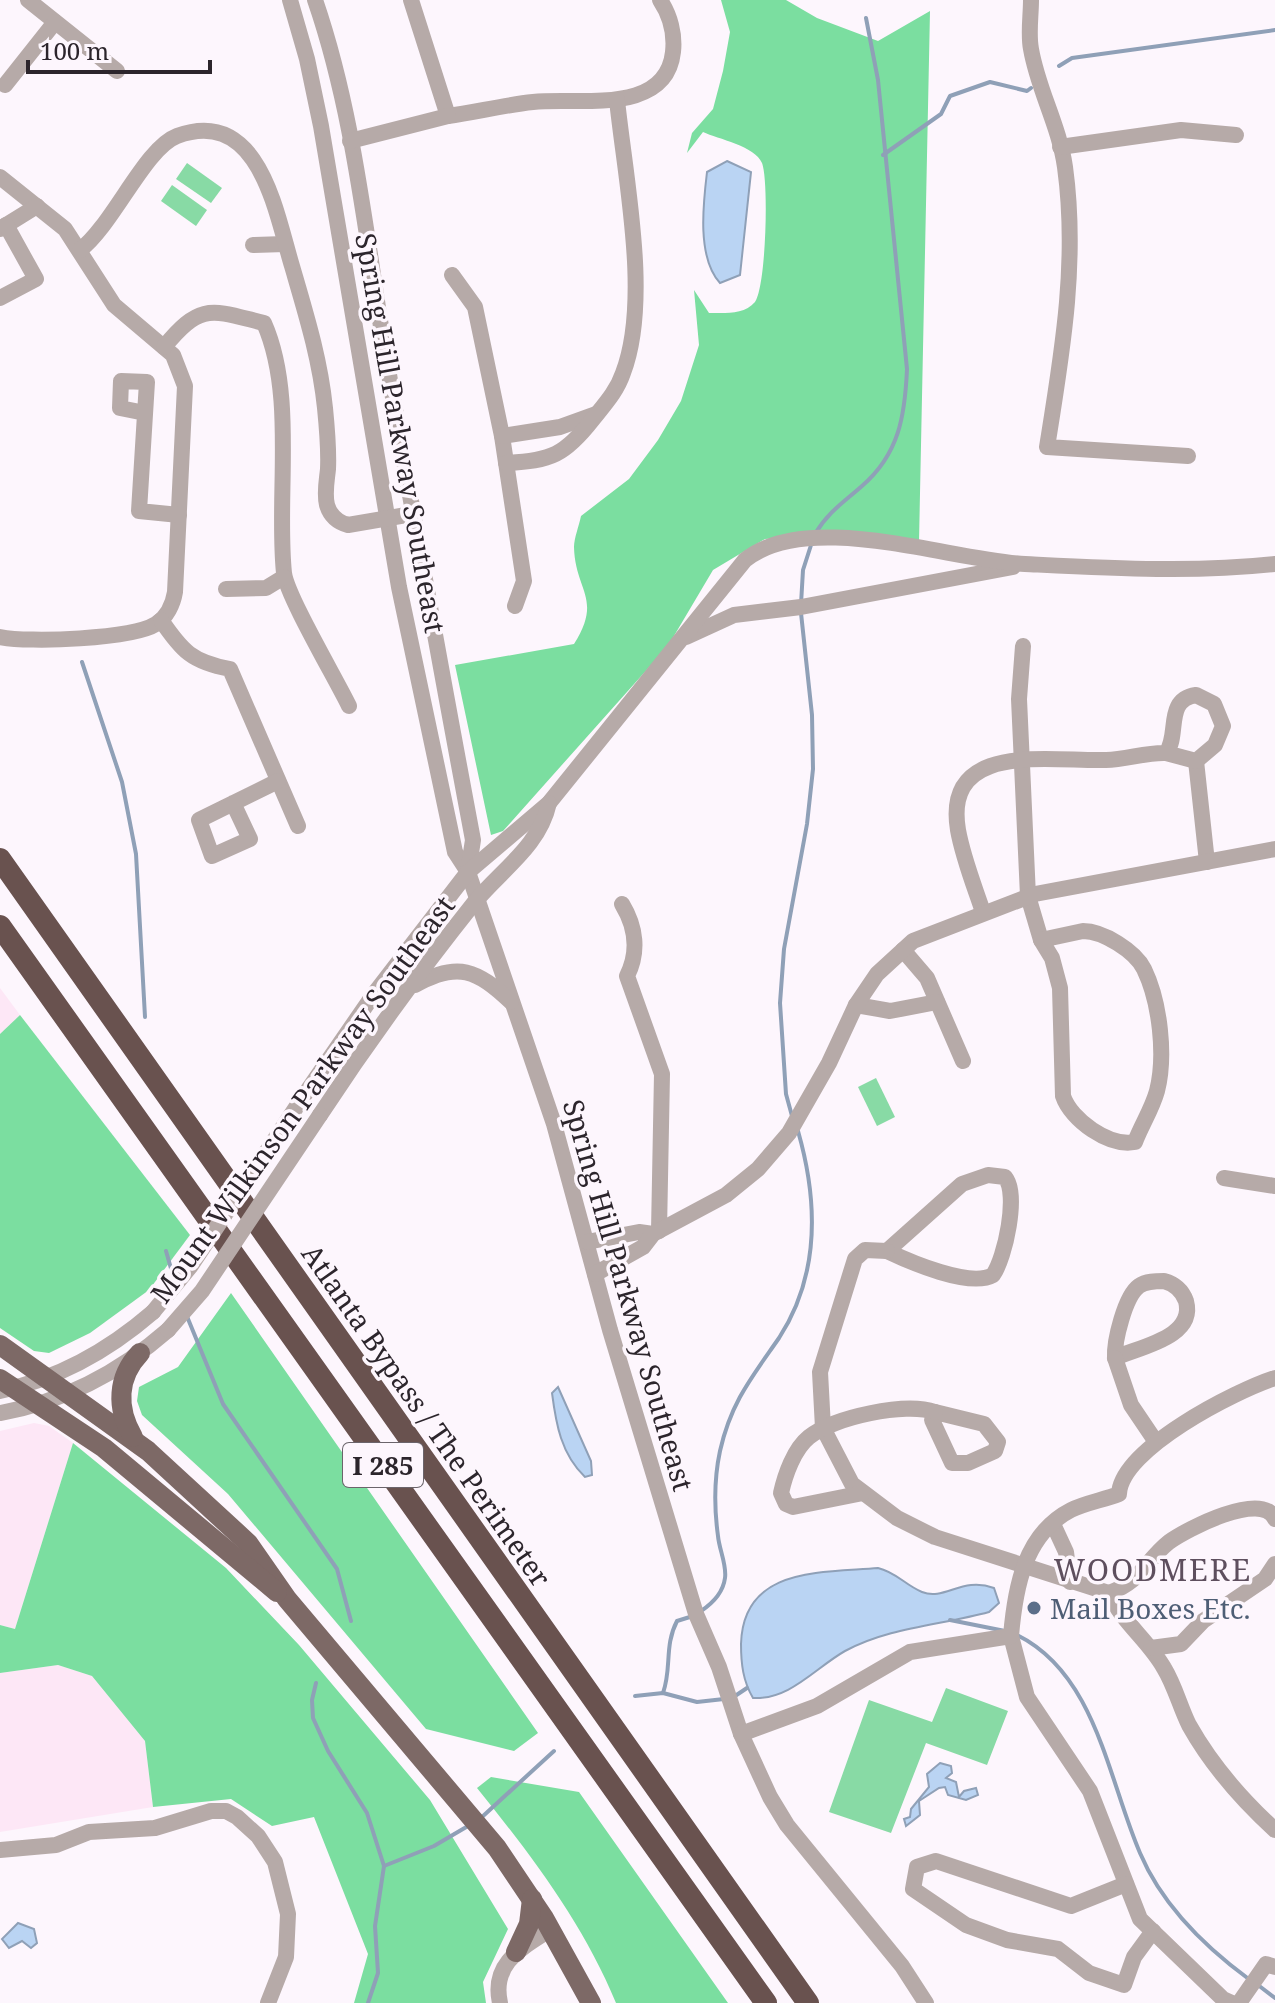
<svg xmlns="http://www.w3.org/2000/svg" width="1275" height="2003" viewBox="0 0 1275 2003" font-family="'Noto Serif',serif">
  <style>
    .commercial { fill: #fde7f6 }
    .green { fill: #88daa5 }
    .forest { fill: #7bdea0 }
    .water { fill: #bad4f3; stroke: #8fa0b7; stroke-width: 2 }
    .lines { fill: none; stroke-linecap: round; stroke-linejoin: round }
    .stream { stroke: #8fa0b7; stroke-width: 4 }
    .minor { stroke: #b6aaa8; stroke-width: 16 }
    .major { stroke: #7d6966; stroke-width: 20 }
    .highway { stroke: #69524f; stroke-width: 22 }
    .minor-bridge { stroke: #b6aaa8; stroke-width: 16 }
    .service-dot { fill: #5c6f8a; stroke: #fdf6fd; stroke-width: 3 }
    .labels { text-anchor: middle; dominant-baseline: central; stroke-width: 7; stroke-linejoin: round; paint-order: stroke }
    .shield { fill: #fdf6fd; stroke: #6b646b; stroke-width: 2 }
    .shield-label { font-size: 26px; font-weight: bold; fill: #2c252c }
    .street-label { font-size: 28px; fill: #2c252c; stroke: #fdf6fd }
    .service-label { font-size: 28px; fill: #4e5e75; stroke: #fdf6fd; text-anchor: start }
    .neighbourhood-label { font-size: 30px; letter-spacing: 2px; fill: #5e4f5e; stroke: #fdf6fd }
  </style>
  <rect width="100%" height="100%" fill="#fdf6fd"/>
  <!-- commercial -->
  <g class="commercial">
    <path d="M0,988L20,1015L0,1034Z"/>
    <path d="M34,1423L49,1426L73,1443L15,1629L0,1625V1431Z"/>
    <path d="M58,1665L92,1676L145,1741L153,1807L0,1832V1673Z"/>
  </g>
  <!-- green -->
  <g class="green">
    <path d="M187,163L222,188L211,203L176,179Z"/>
    <path d="M172,185L207,210L196,226L161,201Z"/>
    <path d="M876,1078L895,1117L877,1126L858,1087Z"/>
    <path d="M946,1688L1008,1711L987,1765L926,1743L891,1833L829,1812L869,1700L932,1722Z"/>
  </g>
  <!-- forest -->
  <g class="forest">
    <path d="M721,0H786L817,18L878,41L930,11L919,542L826,535L765,539L713,570L668,646L503,831L491,835L455,665L574,644C603,598 575,591 574,547C574,538 579,526 581,516L629,479L658,440L681,401L699,345L694,290L709,313C724,313 744,315 755,302C766,287 769,181 762,163C755,146 718,139 703,132L687,153L692,133L713,109L723,71L730,32Z"/>
    <path d="M20,1015L190,1235L149,1290L90,1333L49,1353L34,1351L0,1328V1034Z"/>
    <path d="M231,1293L538,1733L514,1751L426,1729L228,1494L142,1415L137,1401L139,1387L178,1367Z"/>
    <path d="M73,1443L226,1568L299,1645L430,1800L508,1929L483,1982L486,2003H354L368,1954L314,1817L272,1826L231,1799L153,1807L145,1741L92,1676L58,1665L0,1673V1625L15,1629Z"/>
    <path d="M491,1777L579,1792L728,2003H616C583,1923 531,1855 477,1788Z"/>
  </g>
  <!-- water -->
  <g class="water">
    <path d="M727,161L751,172L740,275L720,283C697,258 703,205 707,172Z"/>
    <path d="M558,1387L591,1461L592,1475L585,1477C561,1454 556,1424 552,1393Z"/>
    <path d="M878,1568C896,1572 905,1585 922,1592C945,1601 962,1576 994,1588L999,1603L989,1612C942,1625 889,1627 845,1651C815,1668 790,1700 753,1698C743,1681 741,1664 741,1644C743,1567 820,1573 878,1568Z"/>
    <path d="M940,1763L951,1766L952,1773L946,1778L956,1782L959,1797L964,1791L976,1788L978,1795L966,1800L948,1795L945,1787L939,1788L919,1801L920,1815L906,1826L904,1819L910,1817L911,1809L929,1787L927,1774Z"/>
    <path d="M18,1923L34,1929L37,1943L31,1948L22,1941L9,1948L2,1939Z"/>
  </g>
  <g class="lines">
    <!-- stream -->
    <g class="stream">
      <path d="M1059,66L1072,58L1275,30"/>
      <path d="M883,155L941,114L950,96L990,82L1027,91L1031,88"/>
      <path d="M815,534C828,512 844,502 862,486C899,454 905,416 907,369L878,80L866,18"/>
      <path d="M801,604L803,570L812,542"/>
      <path d="M82,662L122,782L136,854L145,1017"/>
      <path d="M792,1116L786,1094L780,1003L784,949L807,824L813,769L812,715L801,613"/>
      <path d="M166,1251L174,1279"/>
      <path d="M186,1314L223,1404L337,1569L351,1621"/>
      <path d="M701,1611C713,1603 723,1593 725,1578C727,1565 719,1549 718,1536C714,1507 714,1479 720,1451C731,1402 752,1377 779,1338C820,1275 818,1201 798,1131"/>
      <path d="M950,1620L1005,1631"/>
      <path d="M1017,1635C1096,1674 1108,1779 1140,1853C1162,1905 1205,1947 1250,1980"/>
      <path d="M316,1683L312,1700L313,1718L328,1751L367,1813L384,1866L375,1926L378,1973L368,2003"/>
      <path d="M663,1693C672,1668 664,1646 677,1621L693,1616"/>
      <path d="M635,1696L663,1693L697,1702L724,1699"/>
      <path d="M732,1698L747,1688"/>
      <path d="M482,1817L554,1751"/>
      <path d="M384,1866L434,1846L468,1826"/>
      <path d="M1258,1985L1275,1998"/>
    </g>
    <!-- minor -->
    <g class="minor">
      <path d="M28,0L117,71"/>
      <path d="M290,0L307,59L321,126L399,587L455,852L468,872L554,1124L610,1330L696,1614L719,1667L741,1734L770,1797L787,1825L902,1966L926,2003"/>
      <path d="M315,0C353,110 365,230 384,345C412,510 442,675 473,840L468,872"/>
      <path d="M411,0L448,116C476,112 505,105 533,102C578,97 666,116 673,52C675,34 670,15 660,0"/>
      <path d="M1031,0C1031,16 1028,34 1031,49C1038,90 1059,125 1065,167C1078,262 1062,354 1047,447L1188,456"/>
      <path d="M5,85L55,22"/>
      <path d="M350,141L448,116"/>
      <path d="M1060,147L1181,130L1236,135"/>
      <path d="M0,177L65,229L114,305L173,355L185,386L175,592C173,604 167,617 156,624C132,639 29,643 0,637"/>
      <path d="M0,229L37,206"/>
      <path d="M253,245L285,244"/>
      <path d="M80,250C113,225 145,148 177,136C260,106 276,214 292,266C306,314 320,359 325,408C327,428 329,448 328,469C327,480 324,493 327,505C330,515 337,522 348,525L412,514"/>
      <path d="M452,275L475,307L502,436L524,581L515,606"/>
      <path d="M0,298L36,279L6,225"/>
      <path d="M164,347C201,302 211,310 264,323C296,395 276,496 284,573C287,596 336,679 349,706"/>
      <path d="M145,413L120,408L121,381L147,382L139,511L179,515"/>
      <path d="M502,436L560,427L596,414"/>
      <path d="M506,463C551,461 565,455 593,419C605,404 617,391 623,373C651,300 625,178 617,100"/>
      <path d="M226,589L266,588L284,577"/>
      <path d="M161,620C182,651 192,662 230,669L298,826"/>
      <path d="M686,637L734,615L801,607L1013,567"/>
      <path d="M1023,646L1019,699L1028,896L1041,940"/>
      <path d="M1196,761L1207,862"/>
      <path d="M233,803L250,839L212,856L199,820L278,781"/>
      <path d="M622,904C636,927 639,952 627,976L662,1074L659,1231"/>
      <path d="M983,912C974,885 963,858 958,830C943,740 1051,762 1106,760C1126,760 1146,752 1166,753C1180,735 1164,700 1196,695L1214,704L1223,726L1215,745L1196,761L1166,753"/>
      <path d="M1083,931C1103,931 1135,951 1144,969C1160,1002 1166,1056 1157,1091C1152,1109 1142,1124 1135,1142C1109,1147 1071,1120 1063,1096L1060,988L1052,958L1041,940Z"/>
      <path d="M903,950L927,978L963,1061"/>
      <path d="M415,985C458,961 477,970 511,1002"/>
      <path d="M856,1005L890,1011L937,1002"/>
      <path d="M303,1097L374,994L468,872L549,803L745,560C808,509 949,560 1025,564C1107,568 1194,573 1275,564"/>
      <path d="M320,1115C368,1042 419,972 474,903C502,869 539,847 549,803"/>
      <path d="M988,1175L1005,1177C1019,1194 1005,1258 993,1275C970,1288 910,1262 887,1251L962,1184Z"/>
      <path d="M1224,1178L1275,1186"/>
      <path d="M587,1242L639,1232L653,1234"/>
      <path d="M887,1251L865,1250L855,1259L820,1372L823,1428L852,1484L897,1518L935,1537L1109,1593C1122,1622 1149,1641 1164,1668C1175,1686 1180,1707 1189,1725C1212,1766 1241,1799 1275,1830"/>
      <path d="M595,1274L643,1247L653,1234L726,1195L758,1169L789,1133L829,1063L856,1005L877,974L913,941L1035,894L1275,849"/>
      <path d="M1164,1281C1175,1284 1182,1290 1186,1301C1196,1338 1138,1347 1115,1358C1114,1341 1125,1296 1139,1286C1146,1281 1156,1281 1164,1281Z"/>
      <path d="M1115,1358L1131,1405L1156,1442"/>
      <path d="M0,1391C58,1379 108,1351 153,1312"/>
      <path d="M935,1412L984,1424L998,1442L995,1451L968,1463H952L932,1420Z"/>
      <path d="M0,1413C63,1402 120,1372 168,1330"/>
      <path d="M863,1493L793,1507L786,1504L781,1493C785,1475 794,1449 809,1437C834,1417 905,1402 935,1412"/>
      <path d="M1053,1524L1066,1552L1070,1582"/>
      <path d="M1109,1593C1142,1581 1145,1561 1169,1542C1187,1529 1262,1490 1275,1519"/>
      <path d="M1011,1636L1027,1697L1090,1791L1140,1919L1223,1999L1232,2003"/>
      <path d="M1151,1648L1181,1644L1203,1621L1265,1579L1275,1564"/>
      <path d="M741,1734L817,1706L910,1652L1011,1636C1015,1589 1024,1534 1071,1510C1085,1503 1103,1500 1119,1494C1121,1449 1235,1391 1275,1378"/>
      <path d="M0,1850L56,1845L89,1832L155,1828L211,1811H226L237,1817L258,1836L275,1862L288,1914L286,1957L268,2003"/>
      <path d="M1126,1884L1071,1906L936,1861L917,1867L913,1889L966,1925L1007,1940L1058,1949L1089,1973L1124,1985L1134,1957L1153,1931"/>
      <path d="M500,2003C491,1963 522,1948 551,1929"/>
      <path d="M1239,2003L1266,1964L1275,1967"/>
    </g>
    <!-- major -->
    <g class="major">
      <path d="M0,1345L148,1451L248,1543L287,1599L497,1848L544,1918L591,2003"/>
      <path d="M0,1379L104,1448L277,1592"/>
      <path d="M133,1437C116,1408 117,1377 140,1353"/>
      <path d="M516,1952L529,1924L532,1899"/>
    </g>
    <!-- highway -->
    <g class="highway">
      <path d="M0,859L808,2003"/>
      <path d="M0,926L766,2003"/>
    </g>
    <!-- minor-bridge -->
    <g class="minor-bridge">
      <path d="M153,1312L190,1267L303,1097"/>
      <path d="M168,1330L202,1291L320,1115"/>
    </g>
  </g>
  <!-- markers -->
  <circle class="service-dot" cx="1034" cy="1608" r="8"/>
  <g class="labels">
    <!-- shield labels -->
    <rect class="shield" x="343" y="1443" width="80" height="44" rx="6"/>
    <g class="shield-label">
      <text x="383" y="1465">I 285</text>
    </g>
    <!-- street labels -->
    <g class="street-label">
      <text transform="translate(401 433) rotate(80)">Spring Hill Parkway Southeast</text>
      <text transform="translate(302 1099) rotate(-54)">Mount Wilkinson Parkway Southeast</text>
      <text transform="translate(629 1295) rotate(74)">Spring Hill Parkway Southeast</text>
      <text transform="translate(427 1415) rotate(55)">Atlanta Bypass / The Perimeter</text>
    </g>
    <!-- service labels -->
    <g class="service-label">
      <text x="1050" y="1608">Mail Boxes Etc.</text>
    </g>
    <!-- neighbourhood labels -->
    <g class="neighbourhood-label">
      <text x="1153" y="1569">WOODMERE</text>
    </g>
  </g>
  <!-- scale -->
  <path d="M28 60v12h182v-12" fill="none" stroke="#2c252c" stroke-width="4"/>
  <text x="40" y="60" font-size="24" fill="#2c252c" stroke="#fdf6fd" stroke-width="6" paint-order="stroke">100 m</text>
</svg>
